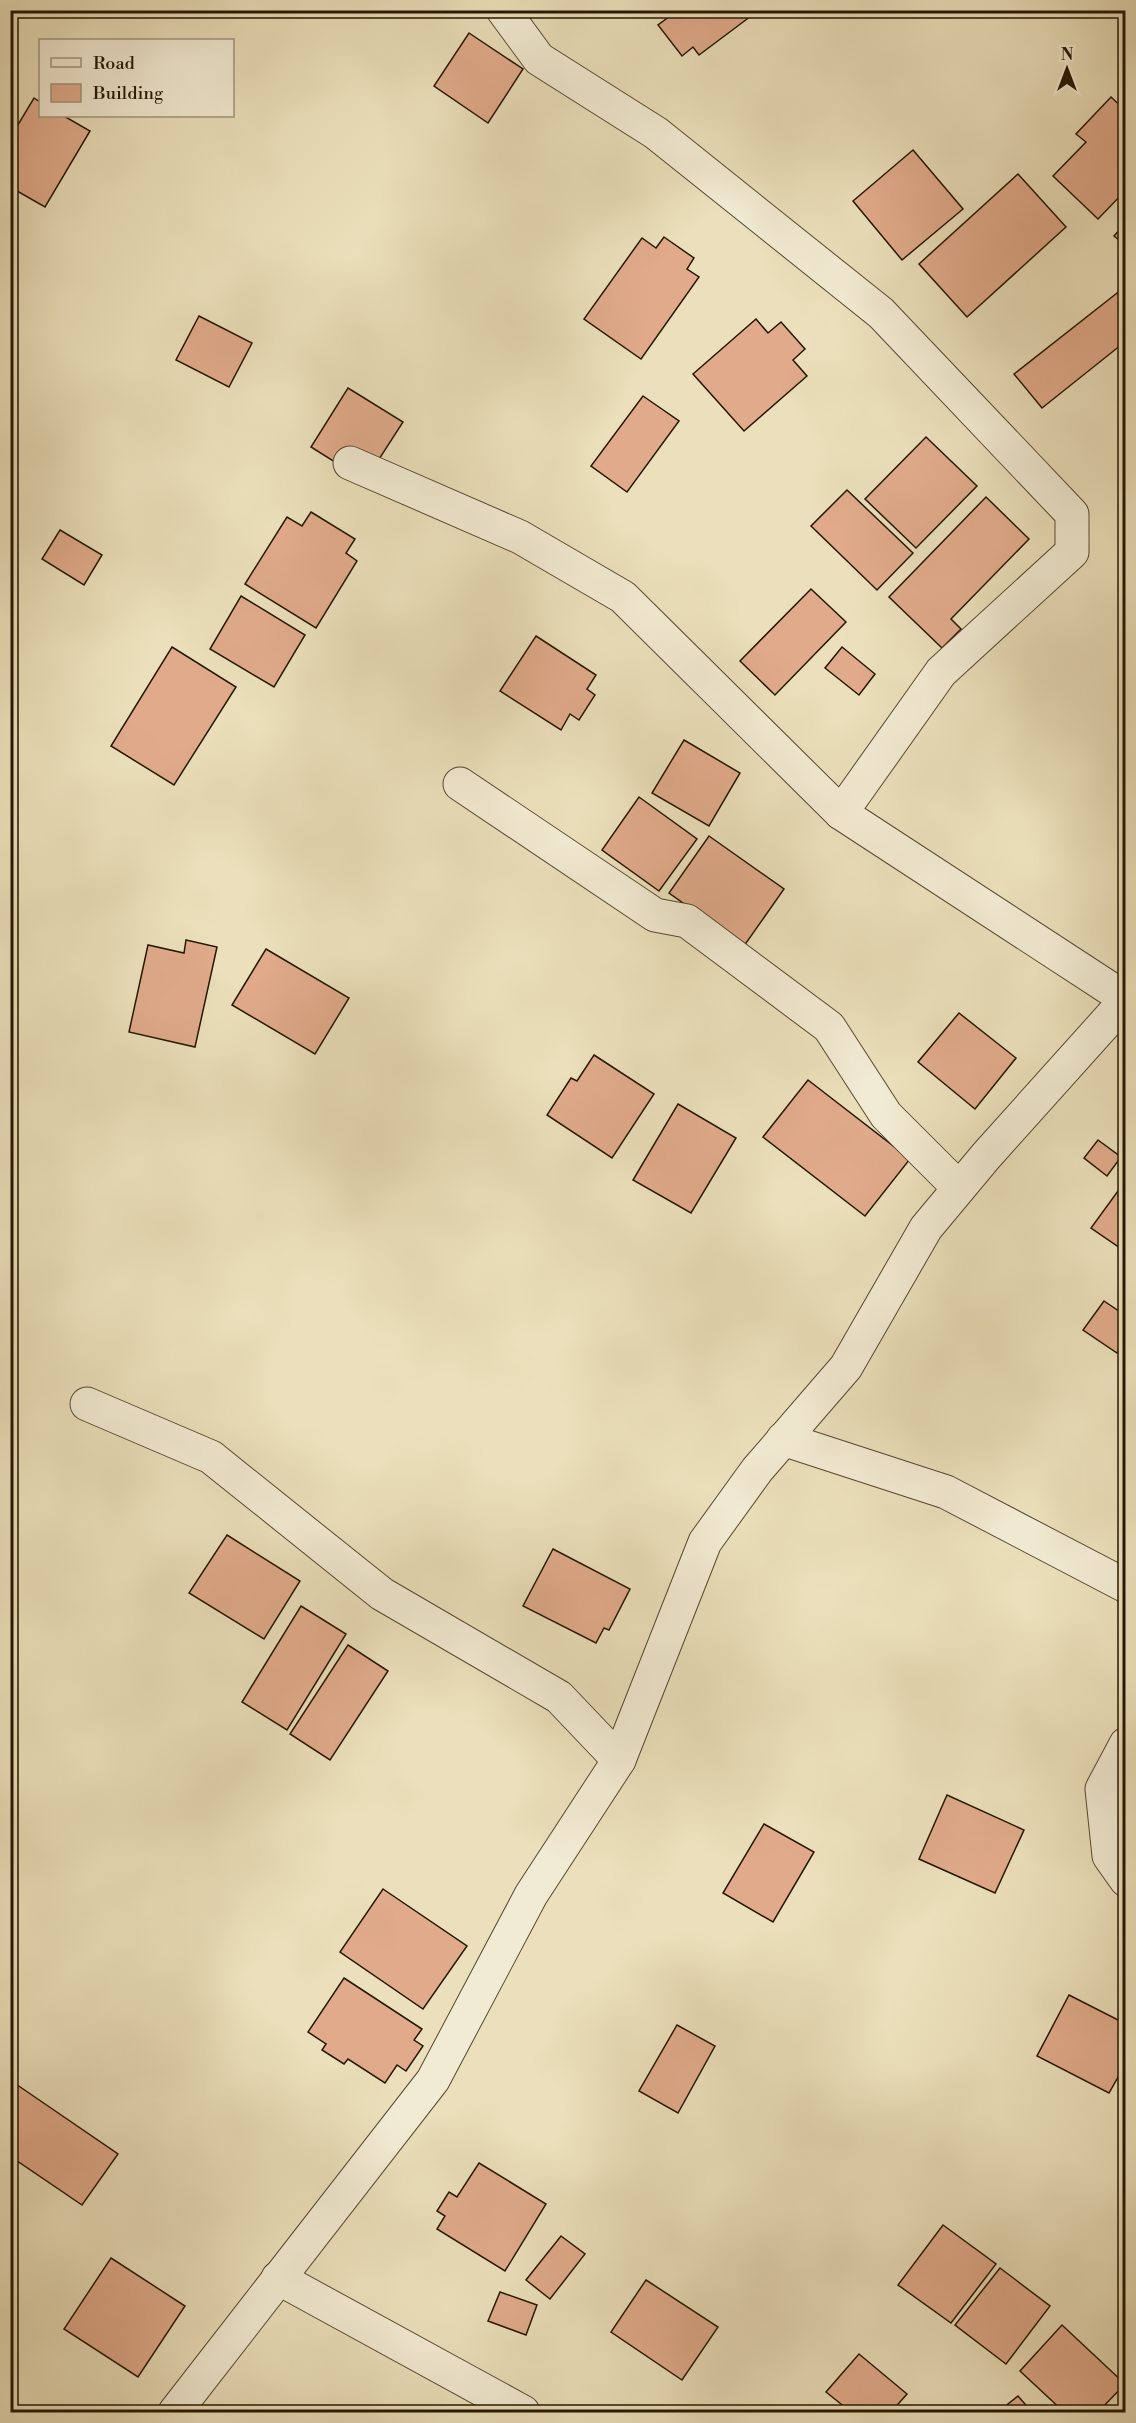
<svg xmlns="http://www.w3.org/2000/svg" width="1136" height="2423" viewBox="0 0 1136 2423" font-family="'Libre Bodoni',serif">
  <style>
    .building { fill: #e1ab8b; stroke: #251601; stroke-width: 1.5 }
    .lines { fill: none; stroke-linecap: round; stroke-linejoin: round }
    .minor-casing { stroke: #564830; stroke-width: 35 }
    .minor { stroke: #f2ebd3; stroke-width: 33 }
  </style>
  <rect width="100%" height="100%" fill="#ebe0bb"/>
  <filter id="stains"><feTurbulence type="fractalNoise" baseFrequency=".00333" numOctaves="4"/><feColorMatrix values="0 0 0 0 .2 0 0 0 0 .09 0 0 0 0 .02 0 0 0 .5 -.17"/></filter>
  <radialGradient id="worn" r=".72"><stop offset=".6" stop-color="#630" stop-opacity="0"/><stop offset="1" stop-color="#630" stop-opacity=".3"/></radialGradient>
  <!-- building -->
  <g class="building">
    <path d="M666,10H759L699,55L693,47L682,56L658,25L670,16Z"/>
    <path d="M469,33L523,69L488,123L434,86Z"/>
    <path d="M1111,97L1126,111V190L1098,219L1053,176L1086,142L1076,134Z"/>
    <path d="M34,98L40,102V116H64L90,131L45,207L10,187V138Z"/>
    <path d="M913,150L963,209L902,260L853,201Z"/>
    <path d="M1018,174L1066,227L967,317L919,264Z"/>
    <path d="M1126,223V246L1114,236Z"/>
    <path d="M664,237L694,258L687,269L699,277L641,359L584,319L642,238L656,248Z"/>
    <path d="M1126,286V341L1042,408L1014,374Z"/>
    <path d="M199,316L252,343L229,387L176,360Z"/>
    <path d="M756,319L768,333L781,322L805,349L793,360L807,376L744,431L693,374Z"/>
    <path d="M348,388L403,422L365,481L311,447Z"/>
    <path d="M643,396L679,421L627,492L591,466Z"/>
    <path d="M926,437L977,486L916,548L865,499Z"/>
    <path d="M847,490L913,553L877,590L811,526Z"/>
    <path d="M986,497L1029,539L951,619L961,629L942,648L889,597Z"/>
    <path d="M311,512L355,539L346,553L357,561L316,628L245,584L287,517L302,526Z"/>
    <path d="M60,530L102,555L84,585L42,559Z"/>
    <path d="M811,589L846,622L775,695L740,661Z"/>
    <path d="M241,596L305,635L274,687L210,649Z"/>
    <path d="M536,636L596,675L587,689L595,695L579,720L570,714L561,730L500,691Z"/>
    <path d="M172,647L236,687L174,785L111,746Z"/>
    <path d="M842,647L875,674L859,695L825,668Z"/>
    <path d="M684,740L740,773L709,826L652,793Z"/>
    <path d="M639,797L697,839L659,891L602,850Z"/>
    <path d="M709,836L784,889L744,946L669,893Z"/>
    <path d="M186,940L217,947L195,1047L129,1032L148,945L184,953Z"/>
    <path d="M266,949L349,998L315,1054L232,1005Z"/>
    <path d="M959,1013L1016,1058L975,1109L918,1062Z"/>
    <path d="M594,1055L654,1094L612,1158L547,1115L571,1078L577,1081Z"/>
    <path d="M808,1080L910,1159L865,1216L763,1137Z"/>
    <path d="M678,1104L736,1138L691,1213L633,1180Z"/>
    <path d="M1098,1140L1121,1157L1107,1176L1084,1158Z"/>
    <path d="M1126,1180V1252L1091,1228Z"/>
    <path d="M1104,1301L1126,1316V1341L1117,1353L1083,1330Z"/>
    <path d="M227,1535L300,1581L264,1639L189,1593Z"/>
    <path d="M553,1549L630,1589L609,1630L604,1628L596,1643L523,1606Z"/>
    <path d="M301,1606L346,1634L287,1730L242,1702Z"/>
    <path d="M348,1645L388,1671L330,1760L290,1734Z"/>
    <path d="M947,1795L1024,1830L995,1893L919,1859Z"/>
    <path d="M764,1824L814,1852L773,1922L723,1893Z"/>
    <path d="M383,1889L467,1946L423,2009L340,1952Z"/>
    <path d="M344,1978L422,2029L414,2040L423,2046L406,2071L397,2065L385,2083L348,2059L344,2064L322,2050L326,2044L308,2032Z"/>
    <path d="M1069,1995L1126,2024V2063L1109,2093L1037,2056Z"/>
    <path d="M677,2025L715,2046L678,2113L639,2091Z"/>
    <path d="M10,2080L118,2154L82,2205L10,2156Z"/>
    <path d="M479,2163L546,2204L505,2271L437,2229L445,2216L437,2211L449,2192L457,2197Z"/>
    <path d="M943,2225L996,2264L951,2323L898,2285Z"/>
    <path d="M561,2236L585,2254L550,2299L526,2280Z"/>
    <path d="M111,2258L185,2306L138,2377L64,2329Z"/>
    <path d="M1000,2268L1050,2306L1006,2364L955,2325Z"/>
    <path d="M646,2280L718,2327L682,2380L611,2332Z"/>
    <path d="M500,2292L537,2305L526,2335L488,2321Z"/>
    <path d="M1062,2325L1125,2384L1098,2412H1064L1020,2371Z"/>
    <path d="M859,2354L907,2394L891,2412H851L826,2392Z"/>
    <path d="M1018,2396L1032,2412H998Z"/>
  </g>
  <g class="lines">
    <defs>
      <g id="minor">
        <path d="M503,10L539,59L656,133L881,313L1072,514V552L941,672L841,813"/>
        <path d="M350,463L520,537L623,597L841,813L1126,999"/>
        <path d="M460,784L655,915L687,921L829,1027L886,1115L959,1188"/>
        <path d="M87,1404L211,1457L382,1594L559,1697L619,1760"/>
        <path d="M783,1439L946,1492L1126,1586"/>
        <path d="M1126,1744L1102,1789L1109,1856L1126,1880"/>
        <path d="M278,2278L523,2412"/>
        <path d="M175,2412L433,2080L531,1895L619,1760L705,1542L757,1470L846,1367L926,1228L986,1156L1126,1000"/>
      </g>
    </defs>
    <!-- minor casing -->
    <use href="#minor" class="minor-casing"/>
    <!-- minor -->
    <use href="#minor" class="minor"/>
  </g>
  <!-- margin -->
  <rect width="1136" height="2423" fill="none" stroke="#ebe0bb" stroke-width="36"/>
  <rect x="12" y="12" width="1112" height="2399" fill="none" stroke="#251601" stroke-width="3"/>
  <rect x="18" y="18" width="1100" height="2387" fill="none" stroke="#251601" stroke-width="1.5"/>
  <!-- legend -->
  <rect x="39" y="39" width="195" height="78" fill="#f2ebd3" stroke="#a0967f" stroke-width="1.5"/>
  <rect x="51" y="58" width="30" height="9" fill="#f2ebd3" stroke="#a0967f" stroke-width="1.5"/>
  <text x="93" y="69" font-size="18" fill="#251601">Road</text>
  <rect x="51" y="84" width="30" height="18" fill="#e1ab8b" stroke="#a0967f" stroke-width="1.5"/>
  <text x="93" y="99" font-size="18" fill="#251601">Building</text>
  <!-- north arrow -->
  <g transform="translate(1067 69)" stroke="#f2ebd3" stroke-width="4.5" paint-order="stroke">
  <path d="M0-4.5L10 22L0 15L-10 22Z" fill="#251601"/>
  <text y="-9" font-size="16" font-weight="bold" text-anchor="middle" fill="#251601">N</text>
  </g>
  <rect width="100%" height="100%" filter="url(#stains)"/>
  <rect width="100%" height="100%" fill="url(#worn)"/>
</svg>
